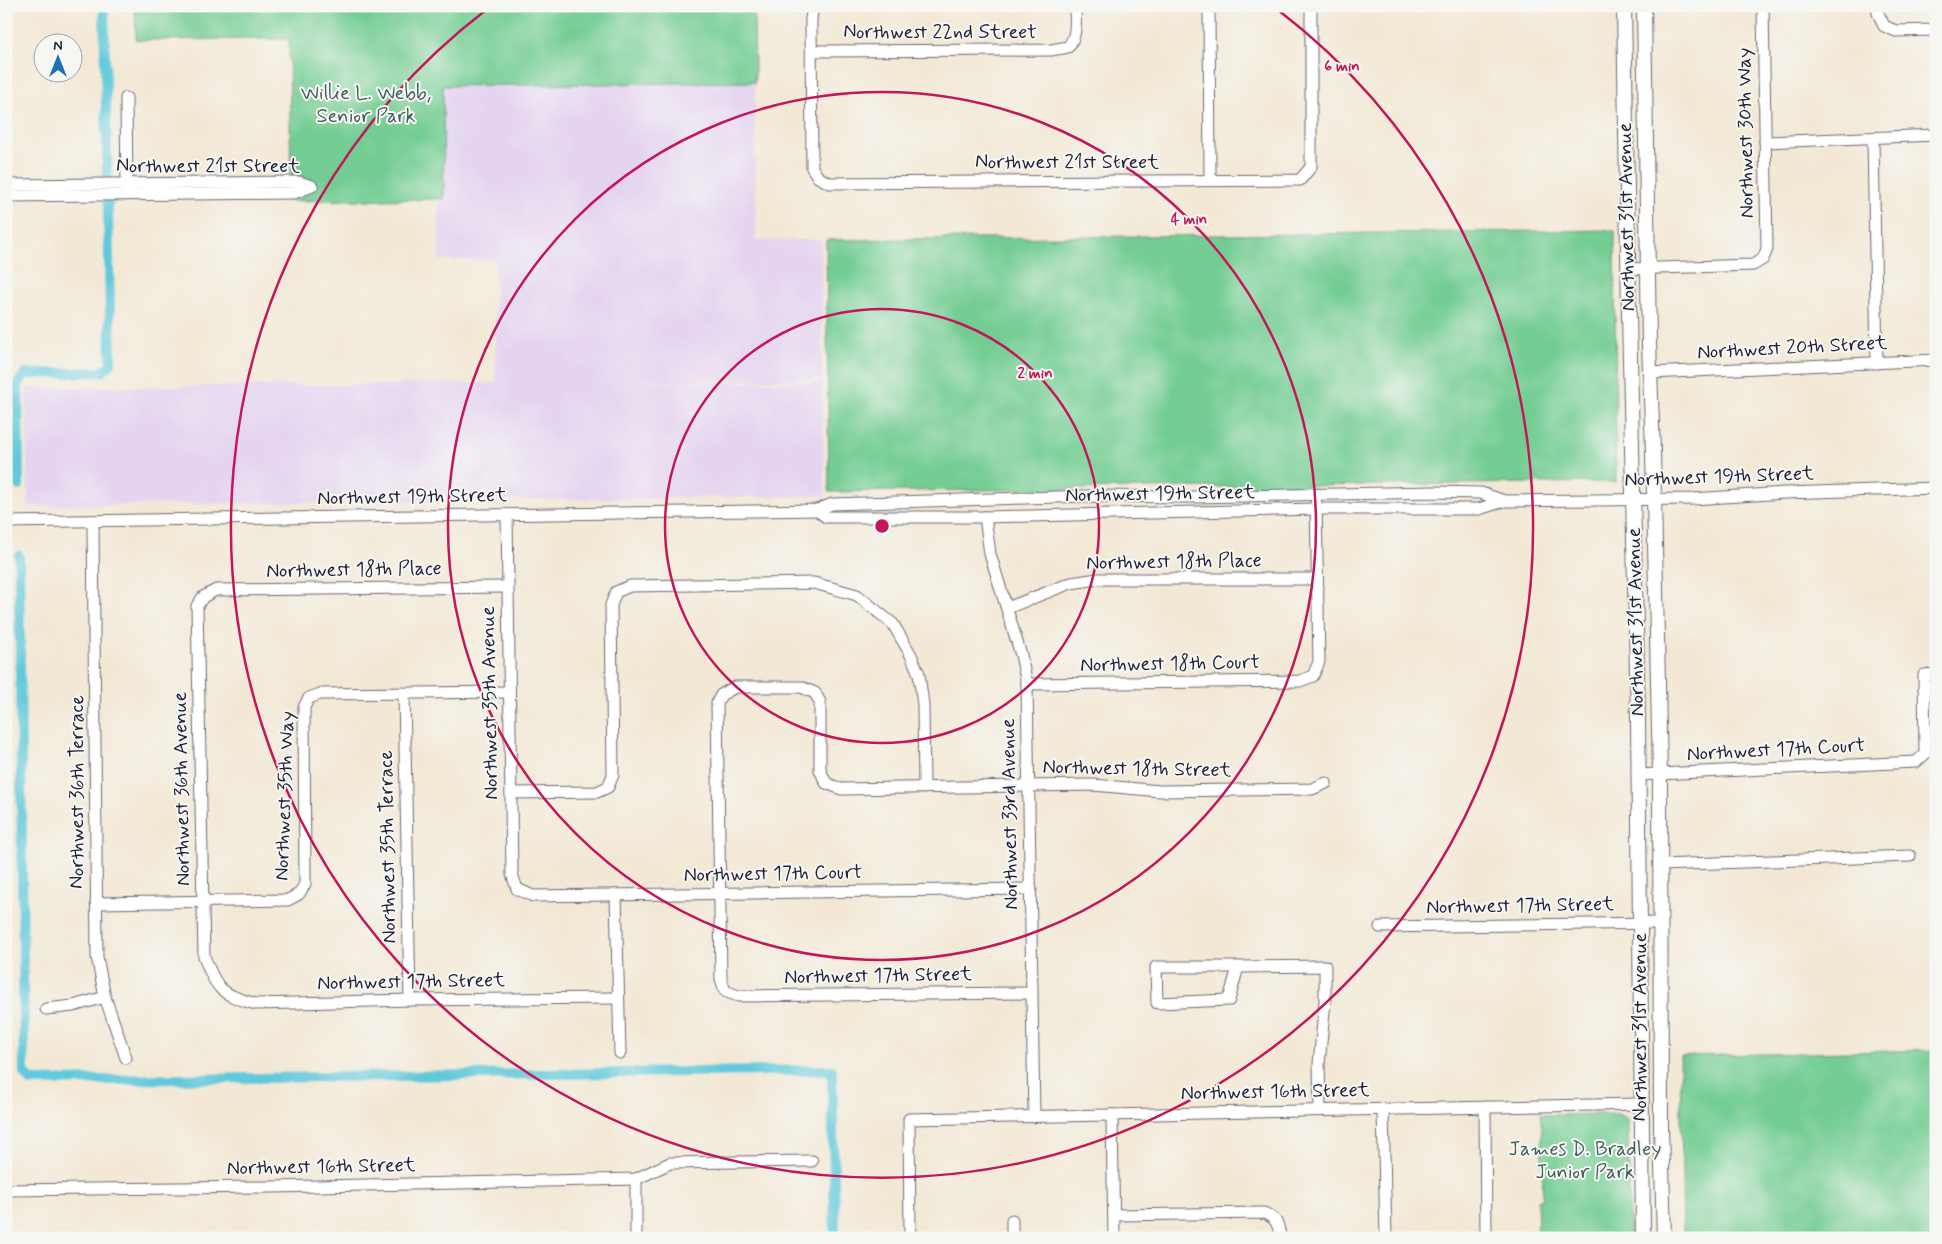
<svg xmlns="http://www.w3.org/2000/svg" width="1942" height="1244" viewBox="0 0 1942 1244" font-family="Mynerve,sans-serif">
  <style>
    .built { fill: #e4d3f1 }
    .green { fill: #73cd93; stroke: #4a7867 }
    .lines { fill: none; stroke-linecap: round; stroke-linejoin: round }
    .canal { stroke: #60c9db; stroke-width: 10 }
    .minor-casing { stroke: #6b6771; stroke-width: 13 }
    .major-casing { stroke: #6b6771; stroke-width: 16 }
    .minor { stroke: #fff; stroke-width: 11 }
    .major { stroke: #fff; stroke-width: 14 }
    .ring { fill: none; stroke: #c2185b; stroke-width: 2.5 }
    .labels { text-anchor: middle; dominant-baseline: central; stroke-width: 4; stroke-linejoin: round; paint-order: stroke }
    .street-label { font-size: 20px; fill: #22223b; stroke: #f6f6f2 }
    .park-label { font-size: 20px; fill: #3e5e5a; stroke: #f6f6f2 }
    .centre { fill: #c2185b; stroke: #f6f6f2; stroke-width: 2.5 }
    .ring-label { font-size: 15px; text-anchor: middle; font-weight: bold; fill: #c2185b; stroke: #f6f6f2; stroke-width: 4; stroke-linejoin: round; paint-order: stroke }
  </style>
  <rect width="100%" height="100%" fill="#f6f6f2"/>
  <filter id="ink" filterUnits="userSpaceOnUse"><feTurbulence type="fractalNoise" baseFrequency=".02" numOctaves="2"/><feDisplacementMap in="SourceGraphic" scale="10" xChannelSelector="R" yChannelSelector="G"/><feConvolveMatrix kernelMatrix="1 2 1 2 8 2 1 2 1" color-interpolation-filters="sRGB"/></filter>
  <filter id="wash" filterUnits="userSpaceOnUse"><feTurbulence type="fractalNoise" baseFrequency=".0096" numOctaves="4" result="noise"/><feDisplacementMap in="SourceGraphic" scale="20" xChannelSelector="R" yChannelSelector="G"/><feGaussianBlur stdDeviation="1.12" result="paint"/><feColorMatrix in="noise" values="0 0 0 0 0 0 0 0 0 0 0 0 0 0 0 0 0 1.4 0 .05"/><feComposite in="paint" operator="in"/></filter>
  <g filter="url(#wash)">
    <rect width="100%" height="100%" fill="#f3e8d5"/>
    <!-- built -->
    <g class="built">
      <path d="M755,82L756,240H821L822,379L604,382H822L825,496L28,506L26,388L496,383L495,260H439V199H444L443,86Z"/>
      <path d="M6,383L9,505H6Z"/>
    </g>
    <!-- green -->
    <g class="green">
      <path d="M135,6H754L755,82L443,86L444,199L291,201L289,39L136,40Z"/>
      <path d="M1615,230L1616,482L829,492L826,240Z"/>
      <path d="M1936,1050V1238H1683L1680,1056Z"/>
      <path d="M1618,1114L1625,1117L1628,1122L1630,1238H1538L1537,1200L1543,1199L1541,1115Z"/>
    </g>
    <g class="lines">
      <!-- canal -->
      <g class="canal">
        <path d="M19,486L18,384L25,374L102,372L111,364L104,6"/>
        <path d="M19,556L24,1072L31,1081L832,1070L835,1238"/>
      </g>
    </g>
  </g>
  <g filter="url(#ink)">
    <g class="lines">
      <defs>
        <g id="minor">
          <path d="M813,6L811,19L812,168L818,177L829,183L1300,180L1311,167V6"/>
          <path d="M1209,6L1210,180"/>
          <path d="M1877,6L1878,13L1884,26L1896,31L1936,30"/>
          <path d="M812,51L1051,50L1068,47C1078,34 1075,22 1075,6"/>
          <path d="M126,98L127,191"/>
          <path d="M1873,139L1877,363"/>
          <path d="M1765,142L1936,135"/>
          <path d="M6,185L299,182L312,186"/>
          <path d="M6,196L294,193L312,186"/>
          <path d="M1628,269L1753,265L1763,259L1767,249L1763,6"/>
          <path d="M1650,373L1936,360"/>
          <path d="M817,510L826,517H985L1316,509H1479L1504,501L1693,499L1785,493L1936,488"/>
          <path d="M507,515L512,874L517,889L533,896L1031,889"/>
          <path d="M985,517L990,554L1021,655L1027,684L1034,1116"/>
          <path d="M93,521L97,957L105,997L126,1058"/>
          <path d="M6,522L817,510L832,504L1087,496L1195,497L1435,492L1481,493L1504,501"/>
          <path d="M507,587L216,590L203,597L197,606L204,956C216,989 221,995 256,1004L410,1000L618,998"/>
          <path d="M1007,608L1071,583L1098,579H1317"/>
          <path d="M1027,684L1300,681L1313,676L1319,662L1316,503"/>
          <path d="M404,694L410,1000"/>
          <path d="M1638,775L1916,762L1925,754L1924,675L1936,674"/>
          <path d="M511,793L597,792L608,787L613,775L611,605L616,592L630,586L814,583L857,595L893,624L911,655L919,674L923,705L924,788"/>
          <path d="M1660,865L1910,856"/>
          <path d="M616,895L620,1053"/>
          <path d="M96,903L288,900L299,894L305,884L304,707L309,698L320,694L509,692"/>
          <path d="M1380,927L1660,923"/>
          <path d="M1156,967H1238L1229,1000L1157,1003Z"/>
          <path d="M1238,967L1325,966V1001L1319,1064L1320,1110"/>
          <path d="M1032,993L738,996L725,991L721,979L717,703L721,695L735,687H801L815,693L820,702V770L826,783L841,789L1094,785L1160,791L1312,789L1326,783"/>
          <path d="M46,1009L73,1006L105,997"/>
          <path d="M1485,1107L1486,1238"/>
          <path d="M1383,1109L1386,1238"/>
          <path d="M1112,1115L1114,1238"/>
          <path d="M636,1179V1238"/>
          <path d="M6,1190L272,1187L636,1179L670,1163L812,1161"/>
          <path d="M1114,1215L1264,1213C1276,1218 1279,1224 1280,1238"/>
          <path d="M1012,1220V1238"/>
          <path d="M910,1238L909,1119L1641,1104"/>
        </g>
        <g id="major">
          <path d="M1624,6L1629,314L1638,717L1643,1238"/>
          <path d="M1644,6L1649,343L1653,451L1660,775L1661,1128L1664,1238"/>
        </g>
      </defs>
      <!-- minor casing -->
      <use href="#minor" class="minor-casing"/>
      <!-- major casing -->
      <use href="#major" class="major-casing"/>
      <!-- minor -->
      <use href="#minor" class="minor"/>
      <!-- major -->
      <use href="#major" class="major"/>
    </g>
  </g>
  <!-- distance rings -->
  <g class="ring">
    <circle cx="882" cy="526" r="217"/>
    <circle cx="882" cy="526" r="434"/>
    <path d="M1278 10A651 651 0 1 1 486 10"/>
  </g>
  <g class="labels">
    <!-- street labels -->
    <g class="street-label">
      <text x="940" y="32">Northwest 22nd Street</text>
      <text transform="translate(1746 133) rotate(-91)">Northwest 30th Way</text>
      <text x="1067" y="162">Northwest 21st Street</text>
      <text x="208" y="166">Northwest 21st Street</text>
      <text transform="translate(1627 217) rotate(-91)">Northwest 31st Avenue</text>
      <text transform="translate(1792 348) rotate(-3)">Northwest 20th Street</text>
      <text transform="translate(1719 477) rotate(-2)">Northwest 19th Street</text>
      <text transform="translate(1160 494) rotate(-1)">Northwest 19th Street</text>
      <text transform="translate(412 497) rotate(-1)">Northwest 19th Street</text>
      <text transform="translate(1174 562) rotate(-1)">Northwest 18th Place</text>
      <text transform="translate(354 570) rotate(-1)">Northwest 18th Place</text>
      <text transform="translate(1636 622) rotate(-91)">Northwest 31st Avenue</text>
      <text transform="translate(1170 664) rotate(-1)">Northwest 18th Court</text>
      <text transform="translate(490 703) rotate(-91)">Northwest 35th Avenue</text>
      <text transform="translate(1776 750) rotate(-3)">Northwest 17th Court</text>
      <text transform="translate(1137 769) rotate(1)">Northwest 18th Street</text>
      <text transform="translate(182 789) rotate(-91)">Northwest 36th Avenue</text>
      <text transform="translate(77 792) rotate(-90)">Northwest 36th Terrace</text>
      <text transform="translate(285 796) rotate(-88)">Northwest 35th Way</text>
      <text transform="translate(1010 814) rotate(-91)">Northwest 33rd Avenue</text>
      <text transform="translate(388 847) rotate(-91)">Northwest 35th Terrace</text>
      <text transform="translate(773 874) rotate(-1)">Northwest 17th Court</text>
      <text transform="translate(1520 906) rotate(-1)">Northwest 17th Street</text>
      <text transform="translate(878 976) rotate(-1)">Northwest 17th Street</text>
      <text transform="translate(411 982) rotate(-1)">Northwest 17th Street</text>
      <text transform="translate(1640 1027) rotate(-90)">Northwest 31st Avenue</text>
      <text transform="translate(1275 1092) rotate(-1)">Northwest 16th Street</text>
      <text transform="translate(321 1167) rotate(-1)">Northwest 16th Street</text>
    </g>
    <!-- park labels -->
    <g class="park-label">
      <text x="366" y="93">Willie L. Webb,<tspan x="366" dy="23">Senior Park</tspan></text>
      <text x="1585" y="1149">James D. Bradley<tspan x="1585" dy="23">Junior Park</tspan></text>
    </g>
  </g>
  <circle cx="882" cy="526" r="8" class="centre"/>
  <g class="ring-label">
    <text x="1342" y="71">6 min</text>
    <text x="1189" y="224">4 min</text>
    <text x="1035" y="378">2 min</text>
  </g>
  <!-- margin -->
  <rect width="1942" height="1244" fill="none" stroke="#f6f6f2" stroke-width="25"/>
  <!-- north arrow -->
  <g transform="translate(58 58)"><circle r="24" fill="#f6f6f2" stroke="#a1a1a9"/>
  <path d="M0-4L9 19L0 12L-9 19Z" fill="#1f6fb2"/>
  <text y="-8" font-size="14" font-weight="bold" text-anchor="middle" fill="#22223b">N</text>
  </g>
</svg>
